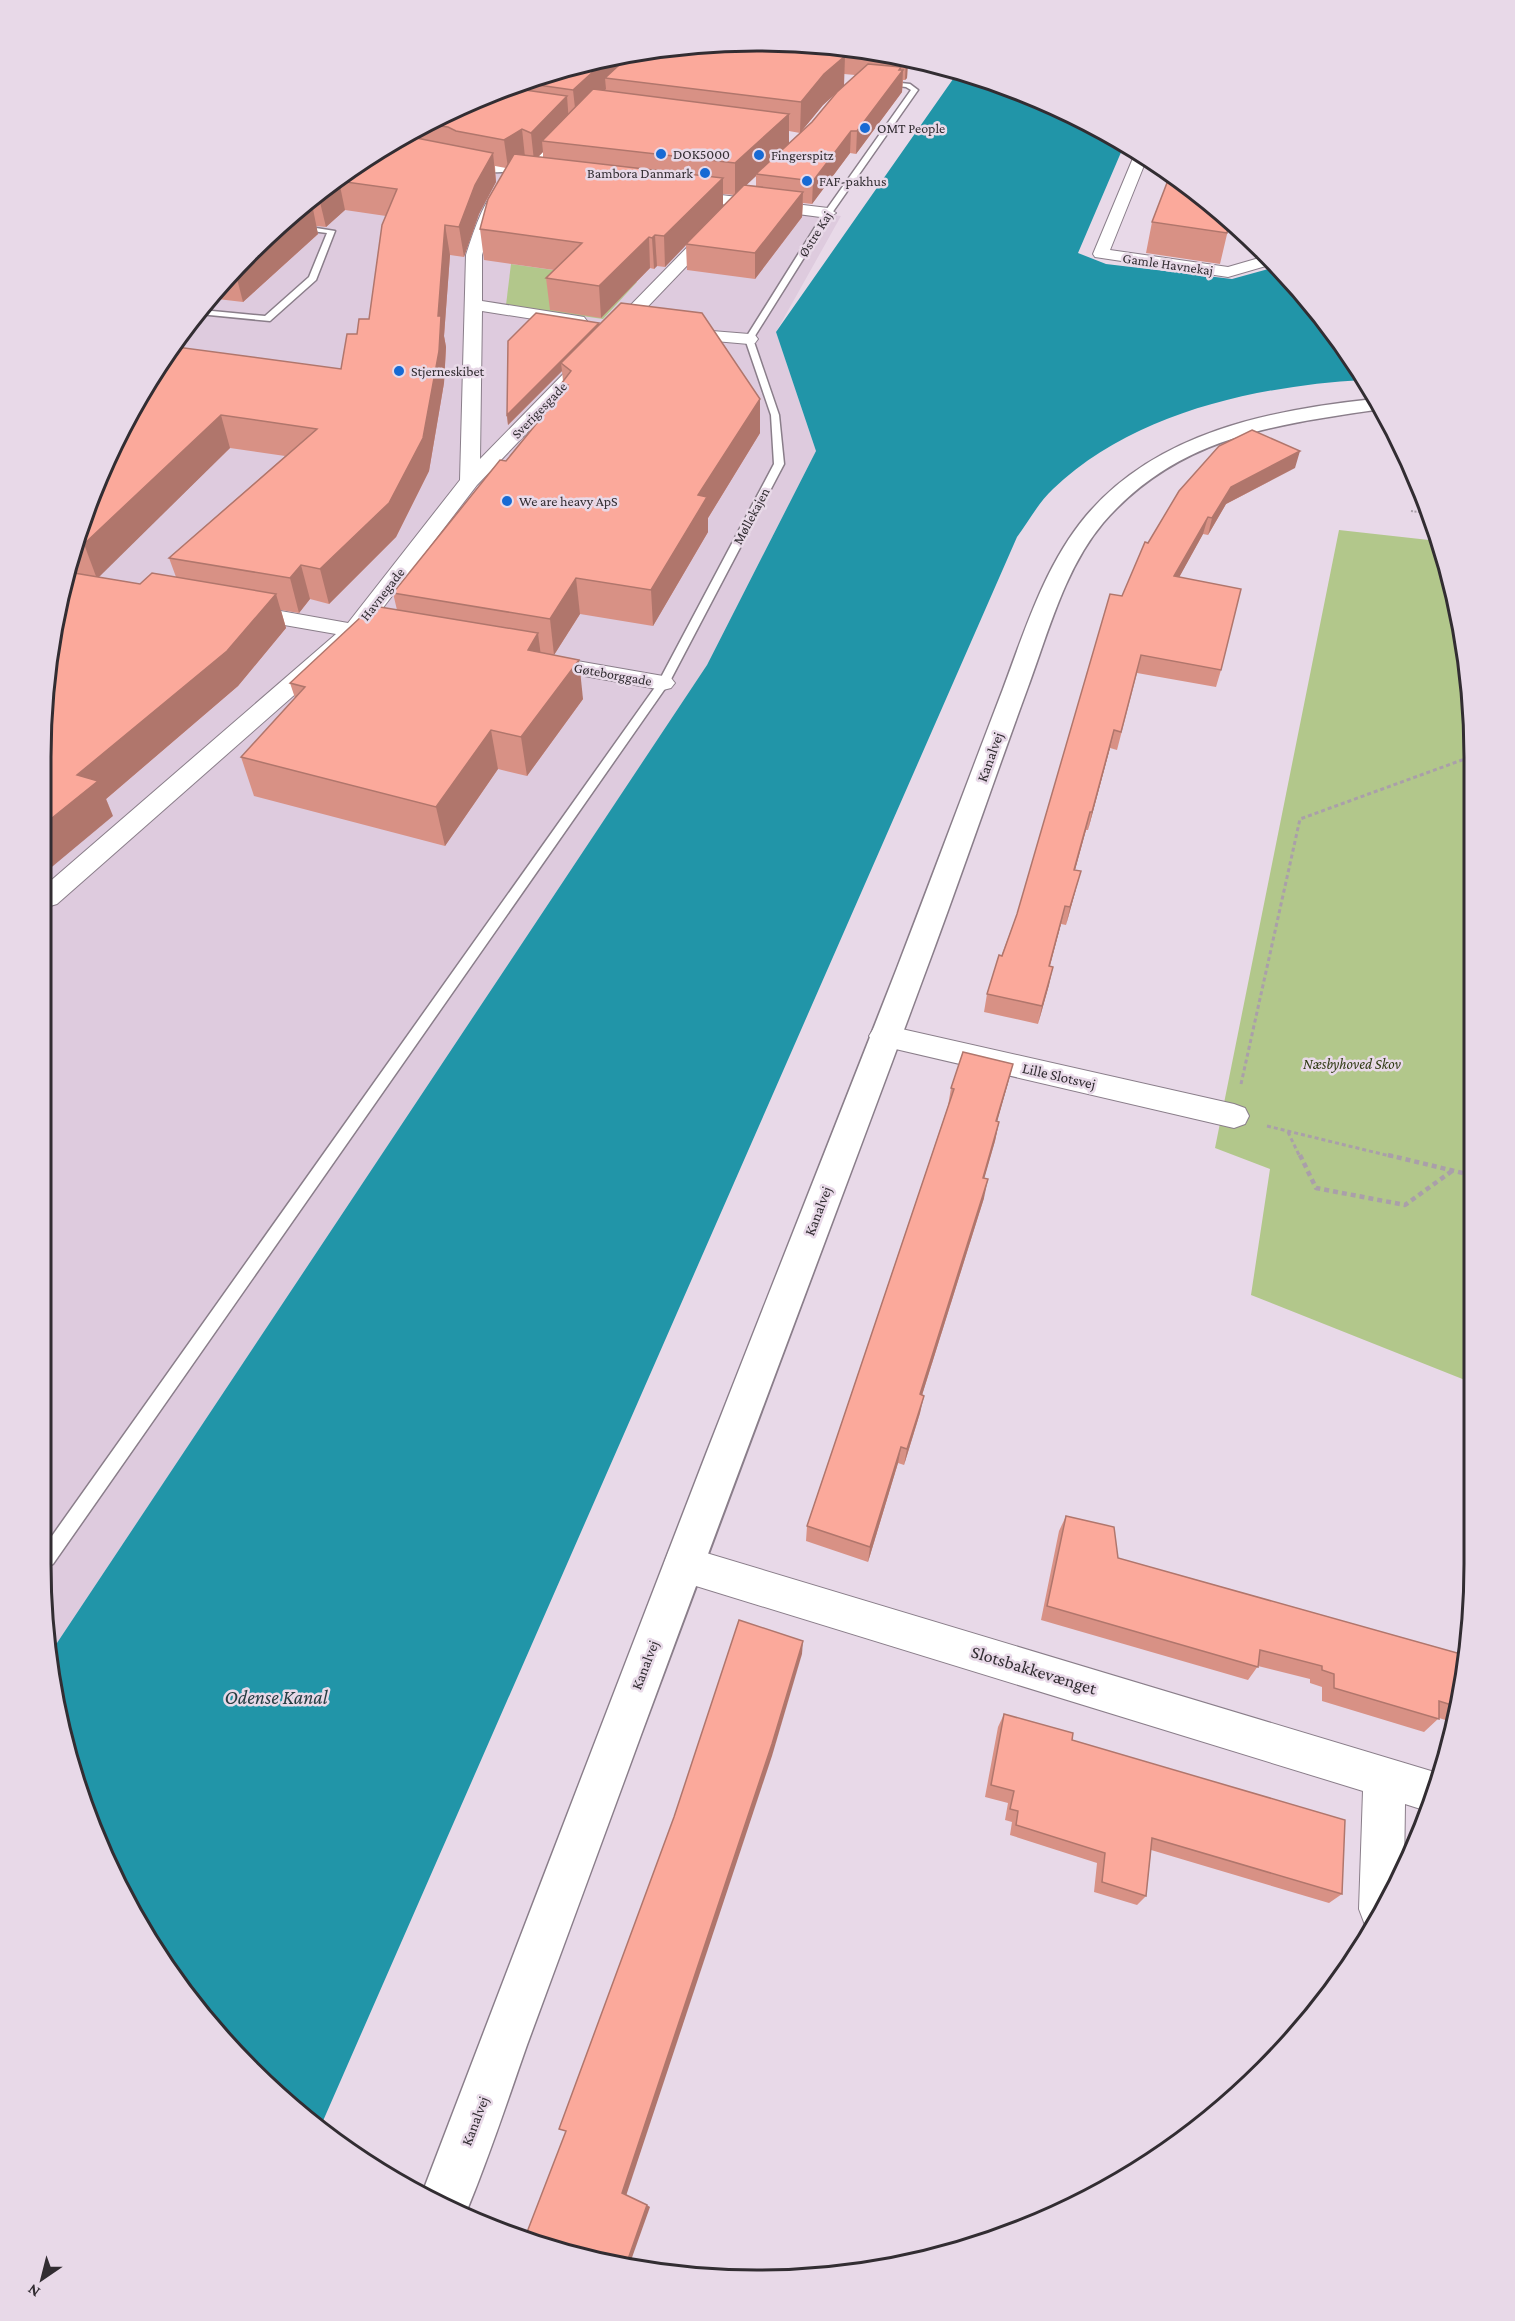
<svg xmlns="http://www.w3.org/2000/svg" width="1515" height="2321" viewBox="0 0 1515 2321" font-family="'Crimson Pro',serif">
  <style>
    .built { fill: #decbde }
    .green { fill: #b2c78b }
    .water { fill: #2195a8 }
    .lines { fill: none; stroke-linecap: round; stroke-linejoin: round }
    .lane-casing { stroke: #8a7e8a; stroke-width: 3 }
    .street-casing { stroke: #8a7e8a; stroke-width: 2 }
    .secondary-casing { stroke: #8a7e8a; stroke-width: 3 }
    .path-far2 { stroke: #aa9faa; stroke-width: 2; stroke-dasharray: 2 1.5; stroke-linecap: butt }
    .path-far1 { stroke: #aa9faa; stroke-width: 3; stroke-dasharray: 4 3; stroke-linecap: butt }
    .path { stroke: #aa9faa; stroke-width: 4.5; stroke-dasharray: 5 4; stroke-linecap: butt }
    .lane { fill: #fff; fill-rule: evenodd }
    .street { fill: #fff; fill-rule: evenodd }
    .secondary { fill: #fff; fill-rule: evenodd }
    .wall { fill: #d89185; fill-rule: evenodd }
    .shaded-wall { fill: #b0766c }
    .building { fill: #fba99b; stroke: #b0766c; stroke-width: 1.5 }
    .poi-dot { fill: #176ad4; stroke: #e8d9e8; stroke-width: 2 }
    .labels { text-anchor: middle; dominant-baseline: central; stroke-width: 5; stroke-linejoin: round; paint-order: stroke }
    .far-poi-label { font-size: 14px; fill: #322d32; stroke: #e8d9e8; text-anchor: start }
    .far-street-label { font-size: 14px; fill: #322d32; stroke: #e8d9e8 }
    .street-label { font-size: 15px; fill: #322d32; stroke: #e8d9e8 }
    .park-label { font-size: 15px; font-style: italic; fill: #2f3a13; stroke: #e8d9e8 }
    .near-street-label { font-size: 18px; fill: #322d32; stroke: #e8d9e8 }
    .near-water-label { font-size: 20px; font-style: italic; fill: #263e43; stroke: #e8d9e8 }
    .rim { fill: none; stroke: #322d32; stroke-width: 3 }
  </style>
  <rect width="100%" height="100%" fill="#e8d9e8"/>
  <!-- built -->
  <path class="built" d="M572,65L502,177L841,216L776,332L816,451L707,665L47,1658V664L114,441L219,285L321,188L441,114Z"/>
  <!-- green -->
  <g class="green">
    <path d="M511,264L637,282L603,319L506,305Z"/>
    <path d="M1339,530L1438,541L1450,572L1473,711L1470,1382L1251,1295L1270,1169L1215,1148Z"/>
  </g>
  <!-- water -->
  <path class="water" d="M958,72L988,79L1116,137L1125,143L1078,253L1106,264L1232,279L1276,267L1327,321L1363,380C1256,386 1133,413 1053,489C1039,502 1028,522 1017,537L319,2130L250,2070L162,1962L78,1794L47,1658L707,665L816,451L776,332Z"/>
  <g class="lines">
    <defs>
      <g id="lane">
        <path d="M883,81L910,84L918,90L832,213L753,339L779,415L784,464L669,683L53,1564L47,1567V1543L658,683L774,464L771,415L745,339L824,213L911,90L906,87L881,84Z"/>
        <path d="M284,223L335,231L316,280L270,321L199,314L202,310L265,316L309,277L327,233L280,227Z"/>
      </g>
      <g id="street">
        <path d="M1136,151L1147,158L1110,250L1228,267L1266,256L1273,264L1228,277L1095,257L1093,254Z"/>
        <path d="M501,188L509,193L490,228L482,255V301L578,316L584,317L587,321L584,325L578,326L482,311L480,459L710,224L716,222L724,227L477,485L369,626L378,628L381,633L378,638L370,640L359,638L57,904L47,907V884L336,634L233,616L230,611L233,606L241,604L348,623L460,480L466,255C471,240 485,192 501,188Z"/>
        <path d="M680,190L828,208L836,213L828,218L675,198L672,195L675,192Z"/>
        <path d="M675,328L749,334L755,335L758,339L755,343L749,344L669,337L666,333L669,329Z"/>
        <path d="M537,654L663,676L671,678L675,683L671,688L663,690L529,666L525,661L529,656Z"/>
        <path d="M884,1025L1234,1104L1245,1108L1249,1116L1245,1124L1234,1128L874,1044L869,1036L874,1028Z"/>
        <path d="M683,1546L1441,1774L1427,1811L1405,1804L1404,1872L1401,1880L1370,1926L1365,1925L1359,1909L1363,1791L683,1582L669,1577L664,1564L669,1551Z"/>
      </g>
      <g id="secondary">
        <path d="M544,146L549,148L552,151L549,154C543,159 537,164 530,167C496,181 411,164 375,155L386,148C418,154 490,171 520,160C529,157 535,149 544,146Z"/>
        <path d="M1374,399L1381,409C1275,425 1178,436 1103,523C1065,568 1048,633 1028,687C995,777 964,868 931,957C835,1217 736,1476 641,1735C603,1839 565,1942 527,2045C507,2102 488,2160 465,2215L423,2191C517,1945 611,1700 706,1454C769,1292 834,1130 897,968C933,875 967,782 1003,689C1025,630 1045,565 1086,516C1157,432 1270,410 1374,399Z"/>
      </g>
    </defs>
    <!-- lane casing -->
    <use href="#lane" class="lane-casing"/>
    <!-- street casing -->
    <use href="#street" class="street-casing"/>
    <!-- secondary casing -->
    <use href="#secondary" class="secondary-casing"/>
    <!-- path-far2 -->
    <path class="path-far2" d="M1411,511L1428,513"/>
    <!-- path-far1 -->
    <g class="path-far1">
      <path d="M1241,1084L1300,819L1473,756"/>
      <path d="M1267,1126L1394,1157"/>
      <path d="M1288,1132L1300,1157"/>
    </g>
    <!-- path -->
    <g class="path">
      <path d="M1300,1155L1316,1188L1405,1205L1452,1171"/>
      <path d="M1388,1155L1471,1175"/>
    </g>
    <!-- lane -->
    <use href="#lane" class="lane"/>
    <!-- street -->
    <use href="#street" class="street"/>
    <!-- secondary -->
    <use href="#secondary" class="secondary"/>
  </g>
  <!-- wall -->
  <g class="wall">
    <path d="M711,42L851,47L908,60L907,78L905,80H903L902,92L856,154L850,153L812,204L803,203L802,217L755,279L687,270L686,245L665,267L657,266L654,269L650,268L601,318L550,310L546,278L554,270L484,260L480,229L506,168L495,166L496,182L479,214L464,257L450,255L444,336L446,347L444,383L429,471L396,537L329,604L310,599L299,613L281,610L286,628L238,686L106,799L113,816L47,664L78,527L114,441L341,369L357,334L369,319L386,216L345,210L326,227L316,226L318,234L243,302L209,298L219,284L321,188L441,114L572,65ZM844,74L855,75L812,122L789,144V131L800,133L823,105L844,86ZM543,152V157H538ZM756,176V187L746,185ZM723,194L734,195L723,206ZM230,448L285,456L169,558L176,577L140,584L98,577Z"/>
    <path d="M1231,219L1241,230H1228L1220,264L1146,253L1152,222Z"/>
    <path d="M600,325L760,433L708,518V532L653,626L580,614L554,655L583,699L527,776L498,769L445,846L254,796L241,757L295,698L290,683L372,617L397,610L393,593L506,461L562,393L561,384L563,381L562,371L508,425L507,415Z"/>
    <path d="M1295,468L1226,504L1208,535L1203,534L1179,577L1221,670L1216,687L1137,673L1117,750L1110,748L1088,830H1086L1075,870L1076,889L1066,925L1061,924L1050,966L1049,985L1038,1024L984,1012L987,994L1017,914L1122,596L1148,543Z"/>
    <path d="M1013,1064L1008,1083L997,1121L999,1122L995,1141L984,1178V1198L922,1395L920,1413L904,1465L898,1463L868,1562L806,1541L807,1526L948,1106L951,1088Z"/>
    <path d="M1066,1516L1118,1558L1468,1656L1455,1723L1439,1718L1424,1732L1322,1701V1687L1310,1683V1679L1258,1666L1248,1680L1041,1620L1059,1531Z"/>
    <path d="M1004,1714L1072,1740L1342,1894L1329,1903L1151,1850L1146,1896L1137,1905L1094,1892L1097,1863L1010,1835L1012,1822L1005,1820L1008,1803L985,1797L998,1727Z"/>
  </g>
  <!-- shaded-wall -->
  <g class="shaded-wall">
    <path d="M630,55L605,78L606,89L576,117L573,90L607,59Z"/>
    <path d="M845,56L844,86L823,105L800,133L801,102L824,74Z"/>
    <path d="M906,60H908L907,78L905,80Z"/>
    <path d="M901,67L900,74L903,70L902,92L856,154L857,131Z"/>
    <path d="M567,96L569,123L542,141L543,152L534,161L531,133Z"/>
    <path d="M789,114V145L756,174V176L735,196V163Z"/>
    <path d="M522,129L525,157L508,168L504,140Z"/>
    <path d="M851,131L850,153L812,204L813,181Z"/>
    <path d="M493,153L496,182L479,214L464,257L459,227L475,185Z"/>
    <path d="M723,178V208L686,244V245L665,267L664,236Z"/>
    <path d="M339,181L345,210L326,227L319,198Z"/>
    <path d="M803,192L802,217L755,279V253Z"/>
    <path d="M312,204L318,234L243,302L235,271Z"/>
    <path d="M445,225L450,255L444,336L446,347L444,383L429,471L396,537L329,604L320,569L438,316Z"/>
    <path d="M655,235L657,266L654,269L652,238Z"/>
    <path d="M649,237L650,268L601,318L599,286Z"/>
    <path d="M599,323L600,333L561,363L562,371L508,425L507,415Z"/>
    <path d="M760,399V433L708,518V532L653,626L651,590L698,495Z"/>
    <path d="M221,415L230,448L97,579L84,544Z"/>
    <path d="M1300,451L1295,468L1226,504L1208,535L1212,518L1231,487Z"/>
    <path d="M1208,517L1203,534L1170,594L1174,576Z"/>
    <path d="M70,565L81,594L64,590Z"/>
    <path d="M301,565L310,599L299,613L290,578Z"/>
    <path d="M576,578L580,614L554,655L550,619Z"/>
    <path d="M276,594L286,628L238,686L106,799L113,816L47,871V822L77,775Z"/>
    <path d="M538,633L543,672L528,650Z"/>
    <path d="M579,660L583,699L527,776L521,737Z"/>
    <path d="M491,730L498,769L445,846L436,807Z"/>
    <path d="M1114,730L1110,748L1088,830L1092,812Z"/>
    <path d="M1090,812L1086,830L1070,888L1074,870Z"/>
    <path d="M1081,871L1066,925L1070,907Z"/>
    <path d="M1065,906L1061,924L1045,983L1049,966Z"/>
    <path d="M1053,967L1049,985L1038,1024L1042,1006Z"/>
    <path d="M1013,1064L1008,1083L992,1140L996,1121Z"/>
    <path d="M999,1122L995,1141L979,1197L983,1178Z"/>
    <path d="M988,1179L984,1198L917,1411L920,1394Z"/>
    <path d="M924,1396L920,1413L904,1465L907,1449Z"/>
    <path d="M901,1447L898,1463L868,1562L870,1547Z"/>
    <path d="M803,1641L802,1654L772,1756L626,2196L622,2193Z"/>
    <path d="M647,2205L650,2207L629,2266L626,2265Z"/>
  </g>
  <!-- building -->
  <g class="building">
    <path d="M704,43L845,56L824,74L801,102L605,78L630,55Z"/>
    <path d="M826,46L851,47L864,50Z"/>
    <path d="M607,59L573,90L524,83L572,65Z"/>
    <path d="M868,64L901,67L899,70H903L857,131H851L813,181L756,174L812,122L837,92Z"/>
    <path d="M511,88L567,96L531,133L522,129L504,140L456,131L448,127L425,124L441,114Z"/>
    <path d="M593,89L789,114L735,163L542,141Z"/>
    <path d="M406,136L493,153L475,185L459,227L445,225L438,316H441L439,351L423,438L389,503L320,569L301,565L290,578L169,558L317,429L221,415L84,544L75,543L78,527L114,441L177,347L341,369L347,334H357L359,319H369L382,225L397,189L339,181L319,198L313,197L321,188Z"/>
    <path d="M514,154L723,178L664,236L655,235L652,238L649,237L599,286L546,278L582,243L480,229L488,199Z"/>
    <path d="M1170,175L1230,219L1227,233L1152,222Z"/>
    <path d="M744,185L803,192L755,253L686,244Z"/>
    <path d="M305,203L312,204L235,271H233Z"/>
    <path d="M621,303L702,313L760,399L698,495L707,497L651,590L576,578L550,619L393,593L500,460L506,461L568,385L561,384L571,371L561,363Z"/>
    <path d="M536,313L599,323L507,415L508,341Z"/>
    <path d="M1252,430L1300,451L1231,487L1212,518L1208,517L1174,576L1241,589L1221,670L1141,655L1121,732L1114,730L1092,812H1090L1074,870L1081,871L1070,907L1065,906L1049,966L1053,967L1042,1006L987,994L999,955L1002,956L1017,914L1110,594L1122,596L1145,542L1148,543L1179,491L1219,446Z"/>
    <path d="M68,572L140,584L152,573L276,594L227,651L77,775L98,781L47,822V664Z"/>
    <path d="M380,607L538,633L528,650L579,660L521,737L491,730L436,807L241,757L305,687L290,683L363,615L372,617Z"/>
    <path d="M963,1052L1013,1064L996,1121L999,1122L983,1178L988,1179L920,1394L924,1396L907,1449L901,1447L870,1547L807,1526L954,1089L951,1088Z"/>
    <path d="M1066,1516L1114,1527L1118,1558L1468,1656L1458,1707L1439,1701V1719L1334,1688V1674L1322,1670V1666L1260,1650L1258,1667L1047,1606Z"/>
    <path d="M739,1620L803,1641L772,1744L622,2193L647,2205L626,2265L572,2256L524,2240L566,2131L559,2129L674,1817Z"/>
    <path d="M1004,1714L1073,1733L1072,1740L1345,1820L1342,1894L1152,1838L1146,1896L1102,1882L1105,1853L1016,1825L1018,1811L1010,1809L1014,1791L991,1785Z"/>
  </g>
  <!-- markers -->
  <g class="poi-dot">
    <circle cx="865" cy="128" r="6"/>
    <circle cx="661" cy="154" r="6"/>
    <circle cx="759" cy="155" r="6"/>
    <circle cx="705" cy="173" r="6"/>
    <circle cx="807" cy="181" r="6"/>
    <circle cx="399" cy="371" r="6"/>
    <circle cx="507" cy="501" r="6"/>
  </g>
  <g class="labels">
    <!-- far-poi labels -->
    <g class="far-poi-label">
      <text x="877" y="128">OMT People</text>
      <text x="673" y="154">DOK5000</text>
      <text x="771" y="155">Fingerspitz</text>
      <text x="693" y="173" text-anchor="end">Bambora Danmark</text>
      <text x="819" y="181">FAF-pakhus</text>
      <text x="411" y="371">Stjerneskibet</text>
      <text x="519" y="501">We are heavy ApS</text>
    </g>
    <!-- far-street labels -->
    <g class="far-street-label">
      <text transform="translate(815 234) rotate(-58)">Østre Kaj</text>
      <text transform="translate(1168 264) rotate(8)">Gamle Havnekaj</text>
      <text transform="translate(539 410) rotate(-46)">Sverigesgade</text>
      <text transform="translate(751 516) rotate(-62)">Møllekajen</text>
      <text transform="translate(382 594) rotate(-52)">Havnegade</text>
      <text transform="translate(613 674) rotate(10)">Gøteborggade</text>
    </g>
    <!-- street labels -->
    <g class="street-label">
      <text transform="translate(990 757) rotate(-70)">Kanalvej</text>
      <text transform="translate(1059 1076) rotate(13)">Lille Slotsvej</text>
      <text transform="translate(818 1211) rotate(-69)">Kanalvej</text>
      <text transform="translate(645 1665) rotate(-69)">Kanalvej</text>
      <text transform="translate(475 2121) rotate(-69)">Kanalvej</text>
    </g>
    <!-- park labels -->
    <g class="park-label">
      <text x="1352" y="1064">Næsbyhoved Skov</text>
    </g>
    <!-- near-street labels -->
    <g class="near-street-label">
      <text transform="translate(1034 1670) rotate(17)">Slotsbakkevænget</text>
    </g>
    <!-- near-water labels -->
    <g class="near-water-label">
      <text x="276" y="1697">Odense Kanal</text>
    </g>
  </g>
  <!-- crop -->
  <path d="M0 0H1515V2321H0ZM757 51H758A706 706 0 0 1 1464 757V1564A706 706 0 0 1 758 2270H757A706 706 0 0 1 51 1564V757A706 706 0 0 1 757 51Z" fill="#e8d9e8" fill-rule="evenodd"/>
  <path class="rim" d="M757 51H758A706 706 0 0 1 1464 757V1564A706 706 0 0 1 758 2270H757A706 706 0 0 1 51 1564V757A706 706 0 0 1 757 51Z"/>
  <!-- north arrow -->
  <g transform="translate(42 2279) rotate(215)" stroke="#e8d9e8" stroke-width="4.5" paint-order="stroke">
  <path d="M0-4.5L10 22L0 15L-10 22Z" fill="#322d32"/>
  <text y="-9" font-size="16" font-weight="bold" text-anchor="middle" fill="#322d32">N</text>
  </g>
</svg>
